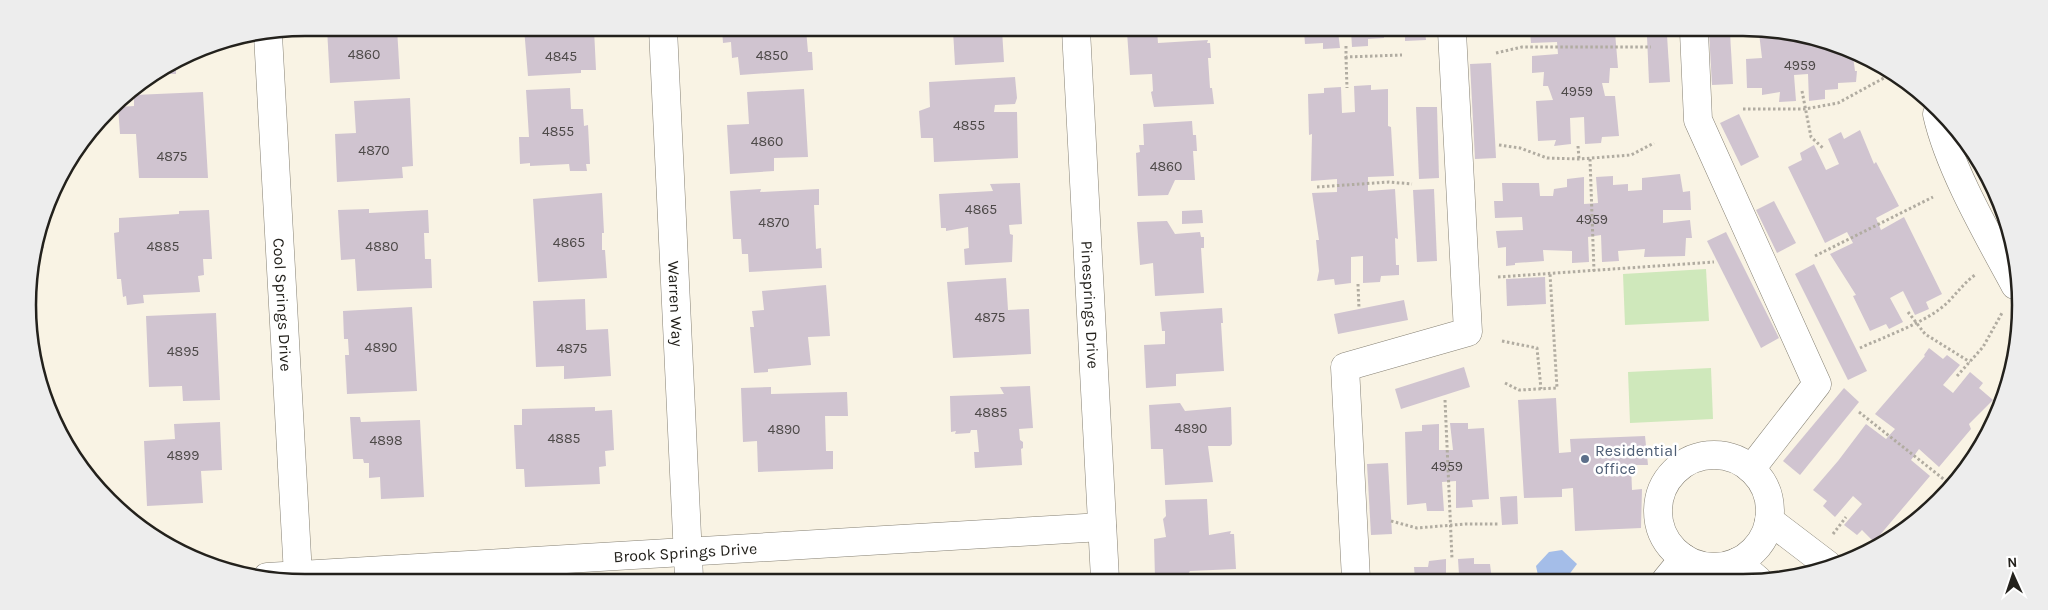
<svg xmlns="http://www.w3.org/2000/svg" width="2048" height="610" viewBox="0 0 2048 610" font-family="Karla,sans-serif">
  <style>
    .green { fill: #cfe8bb }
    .water { fill: #a4bde8 }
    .building { fill: #d0c4d0 }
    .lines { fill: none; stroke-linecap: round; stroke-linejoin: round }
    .minor-casing { stroke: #868174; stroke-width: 29 }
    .path { stroke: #b1aca1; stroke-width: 3; stroke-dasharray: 2.5 2.5; stroke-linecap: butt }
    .minor { stroke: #fff; stroke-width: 28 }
    .service-dot { fill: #5c6f8a; stroke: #fff; stroke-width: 2 }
    .labels { text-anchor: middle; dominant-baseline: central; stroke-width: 5; stroke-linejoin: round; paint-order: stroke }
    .number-label { font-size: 14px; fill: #4e4a49 }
    .street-label { font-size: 16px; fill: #23211c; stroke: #fff }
    .service-label { font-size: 16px; fill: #4e5e75; stroke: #fff; text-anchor: start }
    .rim { fill: none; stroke: #23211c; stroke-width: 2.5 }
  </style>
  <rect width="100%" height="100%" fill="#f9f3e4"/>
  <!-- green -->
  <g class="green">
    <path d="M1706,269L1709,321L1625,325L1623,274Z"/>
    <path d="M1711,368L1713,419L1630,423L1628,372Z"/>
  </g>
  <!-- water -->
  <path class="water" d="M1562,550L1577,564L1565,580H1539L1536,566L1549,552Z"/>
  <!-- building -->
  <g class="building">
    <path d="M327,28H397L400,79L330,83Z"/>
    <path d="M524,28L594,29L596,70H581V73L528,76Z"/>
    <path d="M722,29H806L808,52H812L813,70L740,75L738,57L732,58L731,42L723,43Z"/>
    <path d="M953,30H1002L1004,62L955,65Z"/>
    <path d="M1157,31L1158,43L1208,40L1207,43H1210L1211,58H1208L1210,88H1212L1214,104L1154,107L1151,92L1153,91L1152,74L1130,75L1127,32Z"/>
    <path d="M1304,31H1338L1340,48L1323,49V43L1305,44Z"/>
    <path d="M1351,31H1384V38L1368,39V46L1352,47Z"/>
    <path d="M1405,31H1425L1426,40L1405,41Z"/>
    <path d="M1530,32H1615L1618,68H1610L1609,83H1602L1605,96H1615L1619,136L1602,137L1601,143L1585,144L1584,117L1570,118L1571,144L1554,146L1556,140L1538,141L1536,101L1553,100L1548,86H1543L1544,72L1532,73V56L1558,54L1557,42L1531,43Z"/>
    <path d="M1709,32L1730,33L1733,84L1712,85Z"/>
    <path d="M1759,33H1797L1853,56L1855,71H1857L1856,82L1838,83V89L1825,90V99L1809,101L1808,74L1794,75L1796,101L1779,102L1780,92L1762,95V88H1747L1746,59L1762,58Z"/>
    <path d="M1667,35L1670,82L1649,83L1647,36Z"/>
    <path d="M176,63V74H158Z"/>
    <path d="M1491,63L1496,158L1475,159L1470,64Z"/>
    <path d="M1015,77L1017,98L1015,104L995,105L994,112H1017L1018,158L934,162L933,138H921L919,111L930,107L929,82Z"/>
    <path d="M1371,85V90L1388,89V126L1391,127L1394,176L1368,177V191L1395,189L1398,239L1395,238L1396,265H1399V275L1381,276L1380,282L1363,283V256L1351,257V283L1335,285L1334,279L1317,281L1319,271L1316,240H1319L1312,193L1337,192V179L1311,181L1312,134L1309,135L1308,94L1324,93V88L1341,87L1342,113L1355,112L1354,86Z"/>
    <path d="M570,88L571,109H583L584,126L588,125L590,164H586L587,171H570L569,164L530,166V163L520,164L519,137H529L526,90Z"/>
    <path d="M804,89L808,157L774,158V171L730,174L727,125L749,124L747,92Z"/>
    <path d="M203,92L208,178H139L136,134H120L118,107L134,106V95Z"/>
    <path d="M410,98L413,166L402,167L403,178L337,182L335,134L356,133L354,101Z"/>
    <path d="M1416,107H1437L1439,178L1419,179Z"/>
    <path d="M1739,114L1759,157L1741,166L1720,123Z"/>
    <path d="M1192,121L1193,135H1196L1197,151H1193L1195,180H1175L1168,195L1138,196L1136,153L1140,152L1139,145H1144L1143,124Z"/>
    <path d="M1860,130L1874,164L1876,162L1899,206L1876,218L1881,230L1904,217L1942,294L1926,302L1929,309L1915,315L1903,291L1890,298L1903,322L1889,329L1886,324L1870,331L1853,296L1856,295L1830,254L1853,243L1847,232L1825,243L1788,167L1802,160L1800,153L1814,145L1826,170L1839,164L1828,139L1841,132L1844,139Z"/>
    <path d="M1680,174L1683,192L1690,191L1691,210H1663V223L1690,220L1692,238H1686L1685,256L1644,257L1645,249L1618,251L1619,261L1602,262L1601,235L1588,237L1589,262L1572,263V251L1543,250L1544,261L1515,263V265L1506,266V247L1498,248L1496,231L1523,230L1522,217L1495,218L1494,201H1503L1502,183H1539L1540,196H1553L1554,189L1567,187V179L1584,177V204L1598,203L1596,177L1613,176V185L1628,184V191L1642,190V178Z"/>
    <path d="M1020,183L1022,224L1009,225L1010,234L1013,235L1012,262L965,265L964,249L969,248L968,227L946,231V228H941L939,194L993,191L990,184Z"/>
    <path d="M761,189L760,192L819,189V205H814L816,249L821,248L822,268L749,272L748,254H742L741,239H733L730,191Z"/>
    <path d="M1434,189L1437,261L1417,262L1413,190Z"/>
    <path d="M602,193L604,233H602V250H605L607,278L538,282L533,199Z"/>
    <path d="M1774,201L1796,243L1777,253L1756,210Z"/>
    <path d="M369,209V213L428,210L429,233H424L425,259H431L432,288L357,291L355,259L341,260L338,210Z"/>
    <path d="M209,210L212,259H203L204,275L198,276L200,292L143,295L144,303L127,305L126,296L123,297L121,279H117L114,233L119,232V218L179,214V211Z"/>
    <path d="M1202,210L1203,223L1182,224V211Z"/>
    <path d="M1167,221L1175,234L1200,232L1201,237H1204V248H1201L1204,293L1155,296L1153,263L1140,265L1137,222Z"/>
    <path d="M1726,232L1779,338L1761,348L1707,241Z"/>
    <path d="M42,235L44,248H39L41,240Z"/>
    <path d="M1814,264L1867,371L1848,380L1795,274Z"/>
    <path d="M1545,277L1546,304L1507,306L1506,279Z"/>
    <path d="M1006,278L1008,310L1029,309L1031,354L953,358L947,282Z"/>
    <path d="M826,285L830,336L808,337L811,365L768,369V372L754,373L750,327H754L752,311L764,310L762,291Z"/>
    <path d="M35,293L36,313H31L29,294Z"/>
    <path d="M585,299L586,330L608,329L611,376L564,379V366L536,367L533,301Z"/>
    <path d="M1404,300L1408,320L1338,334L1334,314Z"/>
    <path d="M412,307L417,391L347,394L345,355H349L348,339H344L343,311Z"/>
    <path d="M1222,308L1223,323H1221L1224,371L1176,374V386L1146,388L1144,345L1165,344V331H1162L1160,312Z"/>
    <path d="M216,313L220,400L183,401L182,386L149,387L146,316Z"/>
    <path d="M1929,348L1943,359L1947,355L1960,365L1943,385L1953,393L1970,372L1983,383L1979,388L1993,400L1969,424L1971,429L1939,467L1919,449L1911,460L1930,476L1874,542L1862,530L1857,535L1844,525L1862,504L1853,496L1835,517L1823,506L1827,501L1813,490L1838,461L1866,424L1886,439L1895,429L1875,414L1925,356L1924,355Z"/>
    <path d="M1464,367L1470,387L1401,409L1395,389Z"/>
    <path d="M1030,386L1033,428L1019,429L1020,440L1023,442V448L1021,449L1022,465L975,468L974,452H979L977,430H971L970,433L955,434L956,431L951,432L950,396L1004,394L1000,387Z"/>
    <path d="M771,387V394L847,392L848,416H825L826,451H833V469L758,472L757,441L743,442L741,388Z"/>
    <path d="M1844,388L1859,402L1800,475L1783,461Z"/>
    <path d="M1556,398L1559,453L1571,452L1570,439L1645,436L1648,465H1631L1632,490L1642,489L1641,528L1575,531L1573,488L1562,489V497L1524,498L1518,400Z"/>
    <path d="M1180,403L1185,411L1231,407L1232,444L1230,446H1208L1213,482L1165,485L1163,449H1151L1149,405Z"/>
    <path d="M595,407V411L612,410L614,450L605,451L606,466L599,467L600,484L525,487L524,469H516L514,425H522V409Z"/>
    <path d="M350,417H360L361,422L420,420L424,497L381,499L380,477L369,478V463H364L363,459H353Z"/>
    <path d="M220,422L222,470L201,471L203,503L147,506L144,441L175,439L174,424Z"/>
    <path d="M1450,423H1468V429L1484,428L1489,499L1472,500L1473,507L1456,508V481L1442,482L1444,511H1427L1426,503L1407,505L1405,432L1422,431V425L1439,424V450H1453Z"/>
    <path d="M1388,463L1392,534L1371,535L1367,464Z"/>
    <path d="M1517,496L1518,524L1502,525L1500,497Z"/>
    <path d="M1207,499L1209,535L1231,531L1230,534H1234L1236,569L1190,571L1185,578L1155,579L1154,539L1166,537L1163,519L1166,516L1165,500Z"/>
    <path d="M1474,558V564H1490L1492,580L1415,579L1414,567H1428L1429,561L1446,559V576L1459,575L1458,559Z"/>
  </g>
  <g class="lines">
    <defs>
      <g id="minor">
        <path id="s1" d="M663,29L689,578"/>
        <path id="s2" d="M1076,30L1105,579"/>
        <path d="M1694,32L1698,120L1817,384L1751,469"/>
        <path id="s3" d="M268,35L298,575"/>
        <path d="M1937,114C1949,168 1988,235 2015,285"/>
        <circle cx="1714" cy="511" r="56"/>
        <path d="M1769,520L1828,565"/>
        <path d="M1737,562L1758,580"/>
        <path id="s4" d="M267,577L1102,527"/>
        <path d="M1356,579L1345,367L1468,332L1452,32"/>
        <path d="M1666,580L1684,558"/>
      </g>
    </defs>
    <!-- minor casing -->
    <use href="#minor" class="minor-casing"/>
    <!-- path -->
    <g class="path">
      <path d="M1346,46V57L1402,55"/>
      <path d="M1496,53L1522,47H1651"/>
      <path d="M1346,57L1347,88"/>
      <path d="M1802,91L1811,137L1824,149"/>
      <path d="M1743,109H1805L1838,103L1893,73"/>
      <path d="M1499,145L1520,148L1547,158L1579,159L1631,155L1654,143"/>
      <path d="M1578,146L1579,159"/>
      <path d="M1590,159L1594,271"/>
      <path d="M1317,187L1389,182L1412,184"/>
      <path d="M1815,256L1933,197"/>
      <path d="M1498,277L1714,262"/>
      <path d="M1358,284L1359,309"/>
      <path d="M1908,312L1925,334L1970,362"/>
      <path d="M1502,341L1537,348L1541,389"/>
      <path d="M1860,348C1886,336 1927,322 1947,303C1957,293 1964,283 1975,275"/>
      <path d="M1957,376L1983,347L2002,313"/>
      <path d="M1505,383L1519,390L1557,388L1550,274"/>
      <path d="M1445,400L1452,559"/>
      <path d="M1859,412L1951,485"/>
      <path d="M1391,521L1417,528L1465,524H1498"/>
      <path d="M1833,534L1846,517"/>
    </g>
    <!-- minor -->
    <use href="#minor" class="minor"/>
  </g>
  <!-- markers -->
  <circle class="service-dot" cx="1585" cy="459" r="5"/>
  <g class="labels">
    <!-- number labels -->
    <g class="number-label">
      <text x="364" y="54">4860</text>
      <text x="772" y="55">4850</text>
      <text x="561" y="56">4845</text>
      <text x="1800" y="65">4959</text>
      <text x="1577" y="91">4959</text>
      <text x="969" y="125">4855</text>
      <text x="558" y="131">4855</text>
      <text x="767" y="141">4860</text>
      <text x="374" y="150">4870</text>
      <text x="172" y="156">4875</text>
      <text x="1166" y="166">4860</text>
      <text x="981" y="209">4865</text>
      <text x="1592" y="219">4959</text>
      <text x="774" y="222">4870</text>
      <text x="569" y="242">4865</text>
      <text x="163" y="246">4885</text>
      <text x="382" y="246">4880</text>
      <text x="990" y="317">4875</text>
      <text x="381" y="347">4890</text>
      <text x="572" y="348">4875</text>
      <text x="183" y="351">4895</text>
      <text x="991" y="412">4885</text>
      <text x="1191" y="428">4890</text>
      <text x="784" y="429">4890</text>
      <text x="564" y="438">4885</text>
      <text x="386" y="440">4898</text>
      <text x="183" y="455">4899</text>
      <text x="1447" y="466">4959</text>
    </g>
    <!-- street labels -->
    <g class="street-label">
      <text stroke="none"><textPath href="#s1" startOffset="275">Warren Way</textPath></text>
      <text stroke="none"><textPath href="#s3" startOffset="270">Cool Springs Drive</textPath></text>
      <text stroke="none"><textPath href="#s2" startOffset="275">Pinesprings Drive</textPath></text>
      <text stroke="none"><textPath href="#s4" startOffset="419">Brook Springs Drive</textPath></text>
    </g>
    <!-- service labels -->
    <g class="service-label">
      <text x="1595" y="450">Residential<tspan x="1595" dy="18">office</tspan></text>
    </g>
  </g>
  <!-- crop -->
  <path d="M0 0H2048V610H0ZM305 36H1743A269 269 0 0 1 2012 305V305A269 269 0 0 1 1743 574H305A269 269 0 0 1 36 305V305A269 269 0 0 1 305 36Z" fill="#ededed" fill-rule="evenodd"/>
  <path class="rim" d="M305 36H1743A269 269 0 0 1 2012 305V305A269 269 0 0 1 1743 574H305A269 269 0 0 1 36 305V305A269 269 0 0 1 305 36Z"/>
  <!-- north arrow -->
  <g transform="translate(2013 575) rotate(357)" stroke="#ffffff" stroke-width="4" paint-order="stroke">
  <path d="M0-4L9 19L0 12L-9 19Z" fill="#23211c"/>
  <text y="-8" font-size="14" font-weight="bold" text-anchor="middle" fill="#23211c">N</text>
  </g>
</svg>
